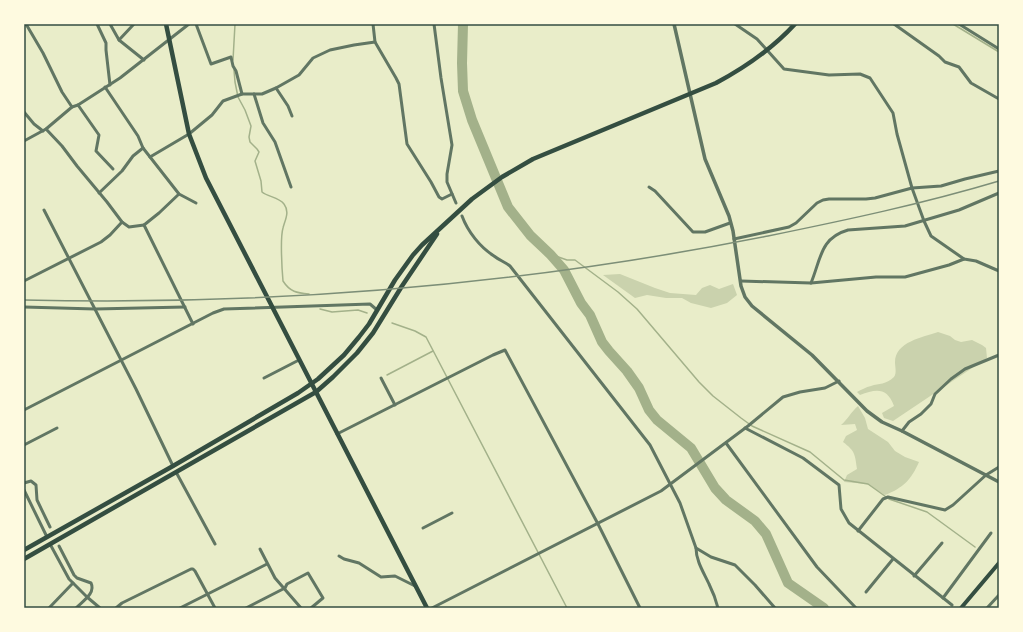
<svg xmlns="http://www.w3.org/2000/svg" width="1023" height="632" viewBox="0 0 1023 632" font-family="'Work Sans',sans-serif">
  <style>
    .green { fill: #cad2ad }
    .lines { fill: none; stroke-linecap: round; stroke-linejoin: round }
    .stream { stroke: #a3b18a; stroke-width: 1.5 }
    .river { stroke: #a3b18a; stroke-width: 10 }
    .minor { stroke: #617663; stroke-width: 3 }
    .tertiary { stroke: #617663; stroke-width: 3.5 }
    .secondary { stroke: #344e41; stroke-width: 4 }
    .primary { stroke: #344e41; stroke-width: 4.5 }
    .rail { stroke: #7c8e77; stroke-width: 1.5 }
    .neatline { fill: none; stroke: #344e41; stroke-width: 1.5 }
  </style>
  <rect width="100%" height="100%" fill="#e9edc9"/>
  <!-- green -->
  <g class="green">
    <path d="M620,274L655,288L670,293L696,295L702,288L710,285L719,289L733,284L737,295L727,303L711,308L691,303L682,298H666L647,295L635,298L603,275Z"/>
    <path d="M938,332L950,336L955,340L961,342L972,340L982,345L986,348L987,358L893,421L884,418L882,413L894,406C887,387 876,389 860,395L857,392C861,390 866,387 871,386C879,383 886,385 894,377C897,373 895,367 895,362C895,342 923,337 938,332Z"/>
    <path d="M858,406L865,418L868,429L888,442L895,451L905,457L919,462C911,480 903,488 885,495L867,484L844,482L847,475L857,469C855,454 855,451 843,442L846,436L857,430L855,424L841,425C848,419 851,412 858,406Z"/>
  </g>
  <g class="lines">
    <!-- stream -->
    <g class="stream">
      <path d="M953,24L999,52"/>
      <path d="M233,60L235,24"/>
      <path d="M234,70L235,82L238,97L245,110L251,126L249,137L250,142L257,149L259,152L255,161L261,181L262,192C268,197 279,197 284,204C290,212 285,220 283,228C280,238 282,270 283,281C290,292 297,293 309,294"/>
      <path d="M550,254L567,260H575L618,292L637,309L699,382L713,396L741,418L752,426L810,452L844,480L868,484L889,499L927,512L975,547"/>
      <path d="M320,309L332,312L358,310L367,313"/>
      <path d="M392,323L415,331L426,337L567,608"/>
      <path d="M387,375L433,351"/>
    </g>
    <!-- river -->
    <path class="river" d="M463,24L462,63L463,91L472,120L508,207L530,235L550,254L564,270L581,303L590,315L602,342L609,351L627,371L639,388L649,410L657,420L691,448L715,488L726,500L755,521L766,534L788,583L824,608"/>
    <!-- minor -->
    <g class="minor">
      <path d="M26,24L43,53L62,92L72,107"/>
      <path d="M97,24L106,43V50L110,85"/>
      <path d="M110,24L119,40"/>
      <path d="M134,24L119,40L144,60"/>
      <path d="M196,24L211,64L231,57L233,66L236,71L242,94"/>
      <path d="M373,24L375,42L396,78L399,84L407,144L431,182L439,197L442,199L452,194"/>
      <path d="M434,24L441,78L452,145L447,174V182L456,203"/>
      <path d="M735,24L757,39L784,69L829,75L860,74L870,78L893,113L897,134L912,188L924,221L931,236L964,259L976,261L999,271"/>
      <path d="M894,24L939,56L945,62L959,67L971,83L999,99"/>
      <path d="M959,24L999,49"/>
      <path d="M105,87L138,136L143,148L179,194L196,203"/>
      <path d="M276,88L288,106L292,116"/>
      <path d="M254,94L263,123L275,142L291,187"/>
      <path d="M78,105L99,135L96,151L113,169"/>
      <path d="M24,112L34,124L43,131"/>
      <path d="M46,129L62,146L77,166L107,202L122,222L129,227L144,225L193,324"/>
      <path d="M24,141L46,129L72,107L78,105L120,78L189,24"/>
      <path d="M150,157L189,134L212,115L223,101L242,94H262L276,88L299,75L313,58L330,50L354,45L375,42"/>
      <path d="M649,187L655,191L693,232H705L730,223"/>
      <path d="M99,193L122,171L133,156L143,148"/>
      <path d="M44,210L136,389L173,466"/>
      <path d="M462,216C468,232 480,247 494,256C499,260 505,262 510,266L650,445L680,503L696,548L711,557L735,565L755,585L775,608"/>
      <path d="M144,225L159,213L179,194"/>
      <path d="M734,239L789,227L796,223L817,203L823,200L829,199H866L875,198L912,188L941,186L965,179L999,171"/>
      <path d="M24,281L101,242L110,235L122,222"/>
      <path d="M741,281L811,283L876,277H905L949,265L964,259"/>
      <path d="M811,283C821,259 820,238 848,230L905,226L959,210L999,193"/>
      <path d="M24,307L95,309L185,307"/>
      <path d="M264,378L299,360"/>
      <path d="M381,378L395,405"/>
      <path d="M24,410L213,313L224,309L370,304L377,310"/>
      <path d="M745,428L803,458L839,485L841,509L849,523L952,605"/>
      <path d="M902,431L909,422L921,414L931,404L935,394L951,379L965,369L999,355"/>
      <path d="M337,434L493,355L505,350L598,524L640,608"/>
      <path d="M726,443L817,567L856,608"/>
      <path d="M24,445L57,428"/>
      <path d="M176,472L215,544"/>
      <path d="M24,483L31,481L36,485L37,500L50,527"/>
      <path d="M24,490L47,537"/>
      <path d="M423,528L452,513"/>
      <path d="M858,531L883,499L888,497L945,510L953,505L986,475L999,467"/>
      <path d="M50,544L69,579L87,597L100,608"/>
      <path d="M59,546L74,575L77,578L91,583C96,593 83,601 76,608"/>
      <path d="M696,548C696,561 704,573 709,584C713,592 716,600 718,608"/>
      <path d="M260,549L275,578L301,608"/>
      <path d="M339,556L344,559L359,563L381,577L395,576L415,586"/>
      <path d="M914,576L942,543"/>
      <path d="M866,592L893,559"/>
      <path d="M943,598L991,533"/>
      <path d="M49,608L73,583"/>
      <path d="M116,608L122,603L191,569H193L195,571L215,608"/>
      <path d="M180,608L267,564"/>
      <path d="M246,608L285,588L287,584L308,573L323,598L311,608"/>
      <path d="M432,608L661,491L748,426L783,397L800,392L825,388L839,381"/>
      <path d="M987,608L999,595"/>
    </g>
    <!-- tertiary -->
    <path class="tertiary" d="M674,24L705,159L729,216L733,231L741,286L745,297L752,306L812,355L867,411L882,422L902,431L999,482"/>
    <!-- secondary -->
    <path class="secondary" d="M961,608L999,563"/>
    <!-- primary -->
    <g class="primary">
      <path d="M166,24L189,134L206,178L427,608"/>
      <path d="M24,550L173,466L298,393L318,379L344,355L359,337L369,324L395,280L413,255L422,245L472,199L502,177L533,159L716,83C746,67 772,49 795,24"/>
      <path d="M24,559L316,392L333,377L357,353L373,333L402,286L437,234"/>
    </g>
    <!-- rail -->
    <path class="rail" d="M24,300C274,306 522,285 768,236C846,220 922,204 999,181"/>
  </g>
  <!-- border -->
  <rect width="1023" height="632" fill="none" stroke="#fefae0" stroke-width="50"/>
  <rect x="25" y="25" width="973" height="582" class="neatline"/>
</svg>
